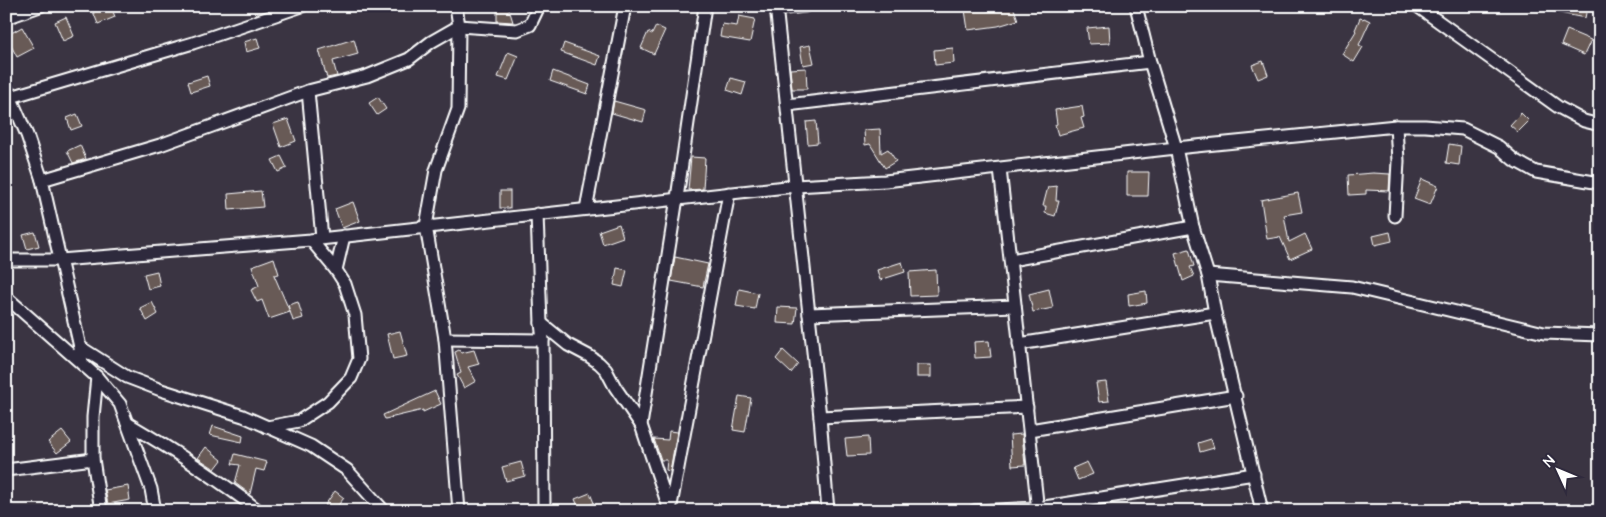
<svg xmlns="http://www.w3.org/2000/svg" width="1606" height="517" viewBox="0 0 1606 517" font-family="'Architects Daughter',sans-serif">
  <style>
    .building { fill: #685a57; stroke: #fff }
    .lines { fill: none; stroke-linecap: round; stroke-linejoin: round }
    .street-casing { stroke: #fff; stroke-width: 15 }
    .street { stroke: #2f2a3d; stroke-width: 11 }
  </style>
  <rect width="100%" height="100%" fill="#3a3442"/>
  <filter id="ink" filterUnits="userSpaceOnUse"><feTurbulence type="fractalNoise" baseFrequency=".02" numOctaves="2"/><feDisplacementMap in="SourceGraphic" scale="10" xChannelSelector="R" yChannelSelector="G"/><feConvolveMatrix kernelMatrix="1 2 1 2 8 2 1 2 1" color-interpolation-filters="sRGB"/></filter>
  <g filter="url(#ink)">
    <!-- building -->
    <g class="building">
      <path d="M99,6H111L115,17L98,24L92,9Z"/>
      <path d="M497,6H508L513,22L497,21Z"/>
      <path d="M1003,6H1013L1018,20L998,26L968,30L965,10L987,7V11Z"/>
      <path d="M1550,6H1575L1587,8L1585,18L1549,11Z"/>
      <path d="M739,16L755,19L750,42L720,37L722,24L737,26Z"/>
      <path d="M66,17L74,36L63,41L55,22Z"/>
      <path d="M1360,18L1363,19L1364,18L1370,21L1359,45L1363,47L1354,62L1342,54L1356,31L1355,30Z"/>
      <path d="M656,26L665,30L654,54L641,48L648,32L652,34Z"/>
      <path d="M1109,26L1110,43L1089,44L1087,28Z"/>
      <path d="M22,27L34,48L17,57L6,36Z"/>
      <path d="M1567,30L1591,40L1584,55L1561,45Z"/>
      <path d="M257,38L260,48L246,52L244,42Z"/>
      <path d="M354,39L358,54L333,61L337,76L327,78L319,50Z"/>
      <path d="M564,43L600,56L597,65L561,52Z"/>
      <path d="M810,45L814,63L803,65L800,47Z"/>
      <path d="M953,48L954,63L935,65L934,50Z"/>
      <path d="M508,52L518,56L508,80L498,77Z"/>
      <path d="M1263,61L1268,75L1258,79L1252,65Z"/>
      <path d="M806,68L807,89H792L790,69Z"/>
      <path d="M553,71L590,85L587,94L550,81Z"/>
      <path d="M207,76L210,86L191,92L188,82Z"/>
      <path d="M731,78L746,82L742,95L727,90Z"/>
      <path d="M378,97L386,109L377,115L369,103Z"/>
      <path d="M614,101L646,110L643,122L612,113Z"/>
      <path d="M1082,106L1084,117L1081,118L1084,128L1058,135L1055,125L1057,124L1055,110Z"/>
      <path d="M1521,113L1529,121L1518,132L1510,125Z"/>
      <path d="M77,114L82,126L71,130L67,118Z"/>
      <path d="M288,119L296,141L281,147L273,124Z"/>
      <path d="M816,121L818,143L808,144L806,122Z"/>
      <path d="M880,129L881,153L888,149L896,161L885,168L870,144L865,145L864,130Z"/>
      <path d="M1449,144L1461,146L1459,165L1446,163Z"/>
      <path d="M80,145L86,159L73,163L67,151Z"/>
      <path d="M281,156L287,168L278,172L272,160Z"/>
      <path d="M691,157L705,158L703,189L688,190Z"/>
      <path d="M1127,172H1149L1148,196H1127Z"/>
      <path d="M1373,173L1390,174L1389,191L1366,190V194L1349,195L1348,175Z"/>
      <path d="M1422,179L1438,186L1430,205L1414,199Z"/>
      <path d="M1057,186L1056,201H1059L1055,216L1045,213L1046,206H1043L1048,187Z"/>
      <path d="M261,191L263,207L229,210L228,194Z"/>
      <rect x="500" y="191" width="10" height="17"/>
      <path d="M1298,193L1302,212L1284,215L1289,242L1305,234L1312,249L1290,259L1280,237L1267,239L1261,200Z"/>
      <path d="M353,202L360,221L342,228L335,209Z"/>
      <path d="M619,224L623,237L603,244L599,231Z"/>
      <path d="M35,232L39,246L27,249L23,235Z"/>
      <path d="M1390,232L1392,241L1375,245L1373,236Z"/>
      <path d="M1189,249L1194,266L1190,267L1194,276L1183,281L1175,253Z"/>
      <path d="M675,257L708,264L703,287L671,281Z"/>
      <path d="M274,258L279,274L274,275L290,312L269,319L262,300L257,302L251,290L259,286L252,266Z"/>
      <path d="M902,262L905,272L880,280L877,270Z"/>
      <path d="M617,268L627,270L623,287L614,285Z"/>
      <path d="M936,270L937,295L910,296L909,272Z"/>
      <path d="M157,271L160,286L148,289L144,274Z"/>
      <path d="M739,289L758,293L755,309L736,306Z"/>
      <path d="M1049,289L1053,308L1033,312L1029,294Z"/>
      <path d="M1146,291L1147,303L1129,306L1128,294Z"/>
      <path d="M152,302L158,314L147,321L140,308Z"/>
      <path d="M298,302L303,318L293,321L288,305Z"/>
      <path d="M778,307L797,308L795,324L777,323Z"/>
      <path d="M400,331L407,356L393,359L387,334Z"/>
      <path d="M989,341L991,357L975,358L974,342Z"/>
      <path d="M459,350L461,353L474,350L479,364L468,367L476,381L464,388L457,375L461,373L455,352Z"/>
      <path d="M783,350L798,364L791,373L776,359Z"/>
      <rect x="917" y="365" width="14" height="12"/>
      <path d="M1106,382L1109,401L1099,402L1096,383Z"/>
      <path d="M435,391L441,404L423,412V410L385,419L383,415Z"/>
      <path d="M739,396L751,398L745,432L733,430Z"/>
      <path d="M213,426L243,436L242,442L210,435Z"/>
      <path d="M62,431L71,442L57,453L48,442Z"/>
      <path d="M669,431L677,432L670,471L666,470L667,460H661L654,439L668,440Z"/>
      <path d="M1022,434L1025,465L1012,466L1010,435Z"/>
      <path d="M868,437L869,455L847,456L845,439Z"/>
      <path d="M1211,439L1214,448L1200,452L1198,443Z"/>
      <path d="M206,447L222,460L215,469L198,458Z"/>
      <path d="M235,454L267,462L264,471L256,469L250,494L235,483L240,465L232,464Z"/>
      <path d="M521,462L525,476L506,481L502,467Z"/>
      <path d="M1087,462L1093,474L1078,480L1073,468Z"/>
      <path d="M128,486L130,500L108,504L105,490Z"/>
      <path d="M335,491L344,498L334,510L325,505Z"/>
      <path d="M590,493L594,503L579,509L575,499Z"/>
    </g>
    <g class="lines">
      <defs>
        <g id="street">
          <path d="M456,6L459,26L458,109L436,170L426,226L445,339L459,511"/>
          <path d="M776,6L820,417L828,511"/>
          <path d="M1136,6L1150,62L1176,148L1193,227L1208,275L1215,313L1262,511"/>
          <path d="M1417,6L1558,107L1584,121L1600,125"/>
          <path d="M776,9L805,6"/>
          <path d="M6,18L40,6"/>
          <path d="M6,87L27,135L42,180L80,347L82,364"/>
          <path d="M308,91L322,238"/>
          <path d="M11,97L193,43L302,6"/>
          <path d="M787,105L1150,62"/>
          <path d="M1000,169L1038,511"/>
          <path d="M42,180L160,145L308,91L367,76L409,59L431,42L459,26L517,30L530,25L539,6"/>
          <path d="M586,209L625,6"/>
          <path d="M537,214L541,323L543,340L544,511"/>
          <path d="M1395,216L1398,161L1396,126"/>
          <path d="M6,260H60L311,240L795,186L885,181L1176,148L1396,126H1425L1463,129L1499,147L1514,160L1536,172L1600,183"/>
          <path d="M1011,260L1193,227"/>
          <path d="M336,270L344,236"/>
          <path d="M1208,275L1352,287L1544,333L1600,335"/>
          <path d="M6,297L97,377L120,404L151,489L155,511"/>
          <path d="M809,314L1015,306"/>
          <path d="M541,323L568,345L589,356L599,363L606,370L615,387L641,425"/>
          <path d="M445,339L543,340"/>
          <path d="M1019,344L1215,313"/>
          <path d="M80,347L127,377L161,390L243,416L311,446L347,470L384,511"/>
          <path d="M97,377L93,417V459L101,511"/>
          <path d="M820,417L1027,407"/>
          <path d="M127,423C173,450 217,478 259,511"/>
          <path d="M267,427L299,421L328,402L351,378L359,359L355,315L345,284L336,270L311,240"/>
          <path d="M1030,430L1236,396"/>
          <path d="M6,470L93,459"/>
          <path d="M670,511L641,425L677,198L705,6"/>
          <path d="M670,511L729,193"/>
          <path d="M974,511L1038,508L1254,474"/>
        </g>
      </defs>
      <!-- street casing -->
      <use href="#street" class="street-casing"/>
      <!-- street -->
      <use href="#street" class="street"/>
    </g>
  </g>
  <!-- margin -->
  <rect width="1606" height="517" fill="none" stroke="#2f2a3d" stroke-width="25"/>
  <rect x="12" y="12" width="1581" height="492" fill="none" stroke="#fff" stroke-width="2" filter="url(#ink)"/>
  <!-- north arrow -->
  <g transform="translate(1558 470) rotate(314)" stroke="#2f2a3d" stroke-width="4" paint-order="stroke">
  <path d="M0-4L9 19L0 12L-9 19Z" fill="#ffffff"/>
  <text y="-8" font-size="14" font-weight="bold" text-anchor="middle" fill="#ffffff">N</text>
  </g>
</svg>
